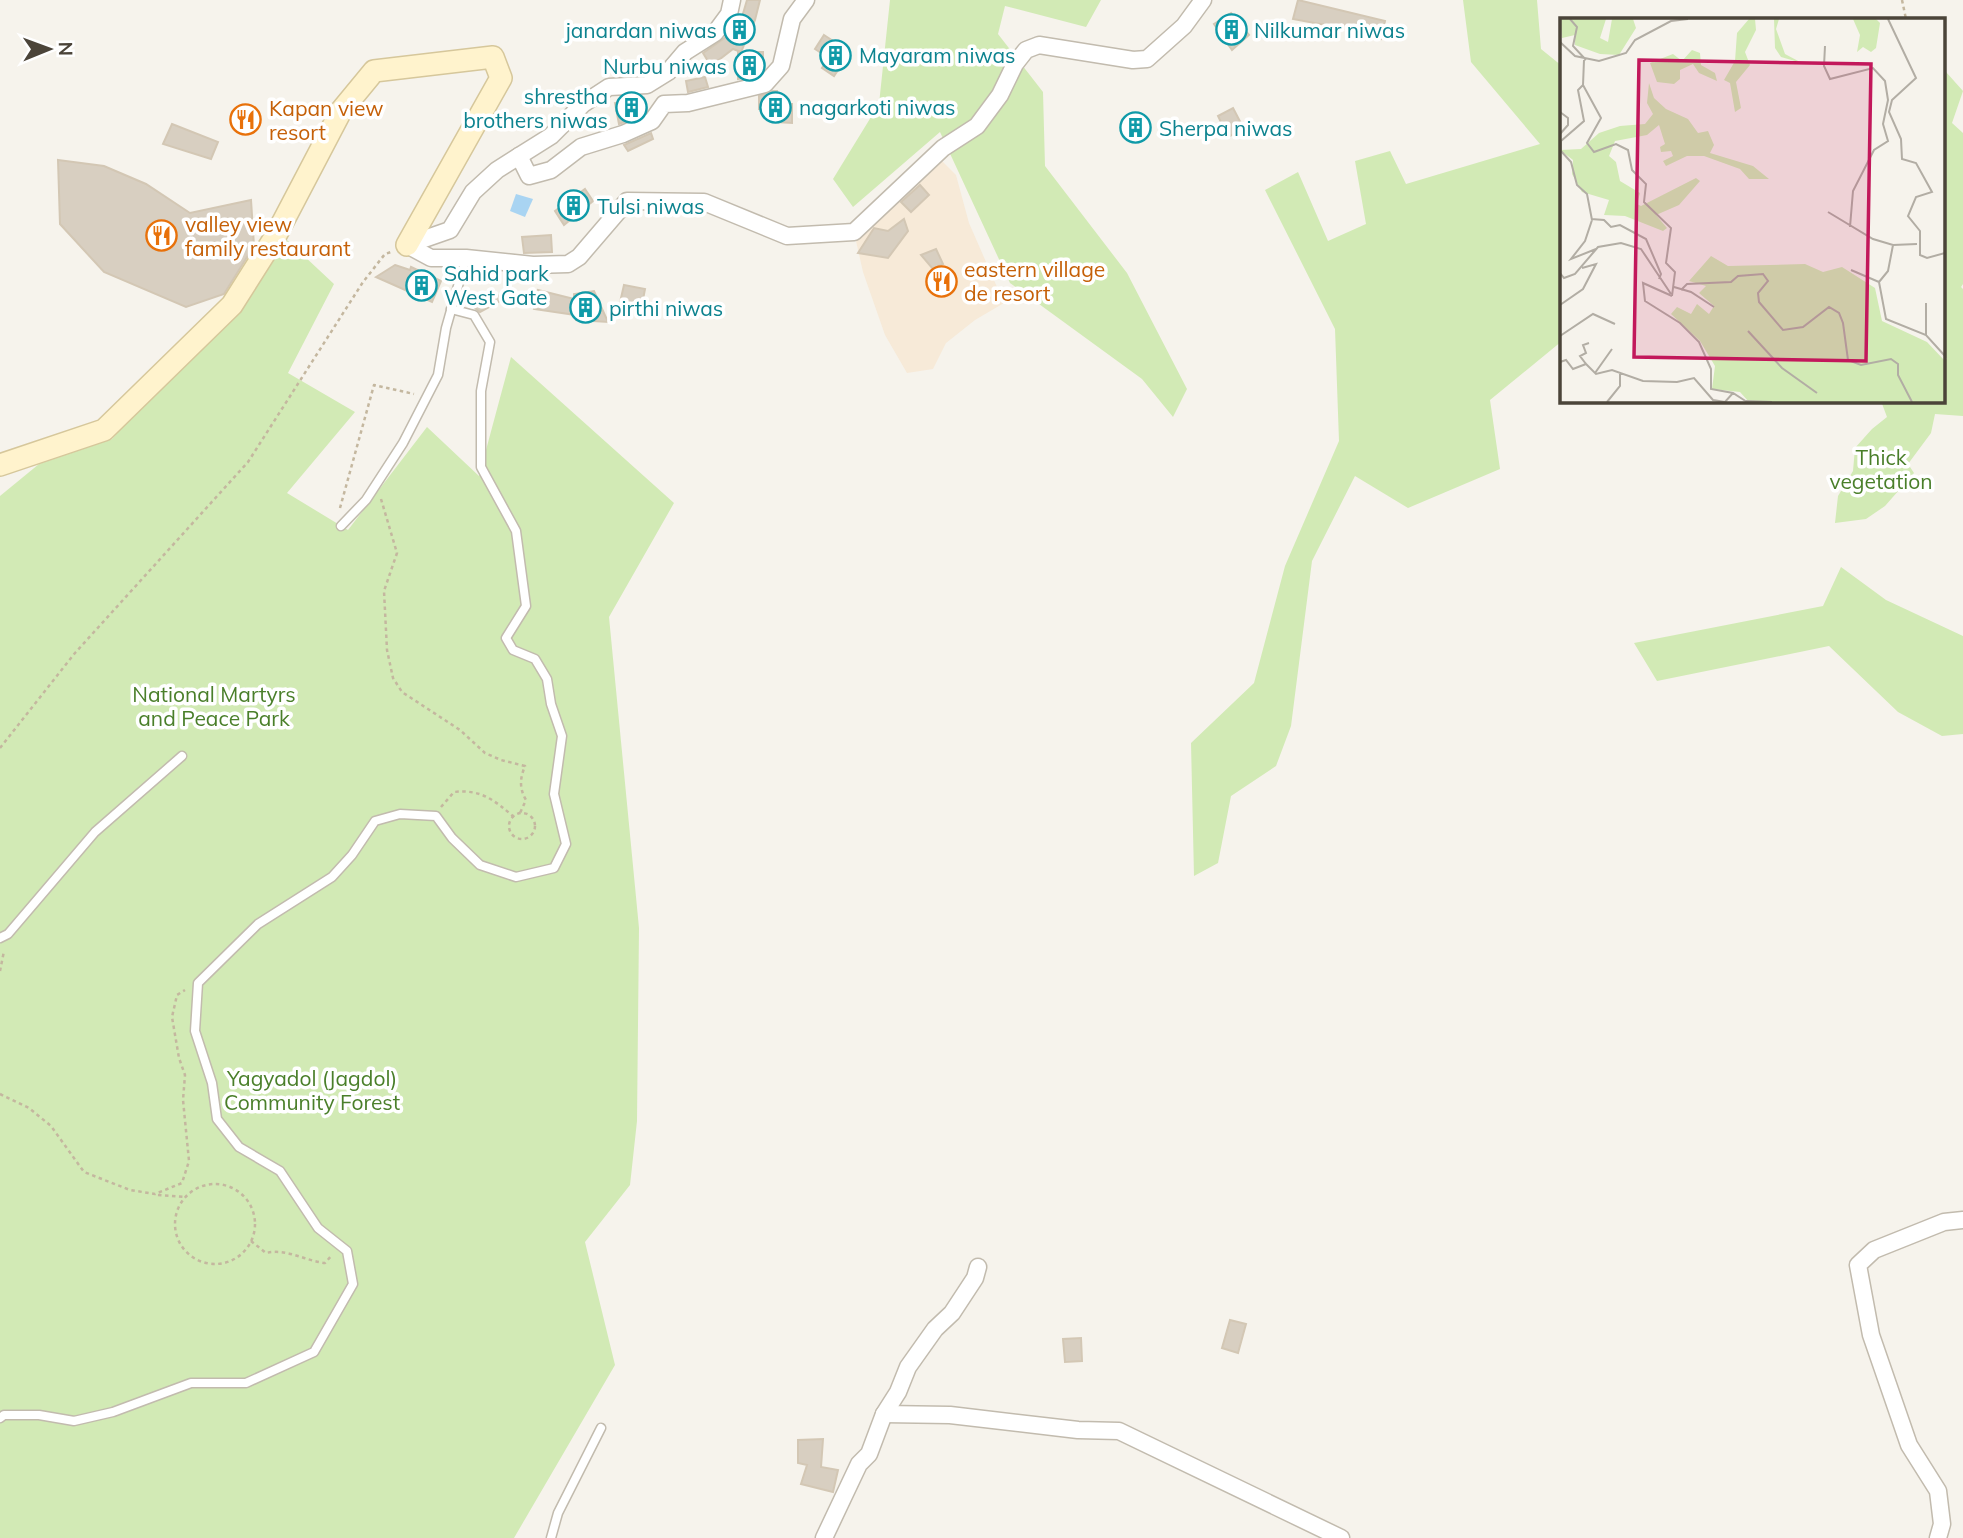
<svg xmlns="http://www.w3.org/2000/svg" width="1963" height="1538" viewBox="0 0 1963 1538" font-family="Mulish,sans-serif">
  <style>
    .commercial { fill: #f7ead8 }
    .green { fill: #d2eab5 }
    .water { fill: #a9d4f2 }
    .building { fill: #d8cfc1; stroke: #d3c7b4; stroke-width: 2 }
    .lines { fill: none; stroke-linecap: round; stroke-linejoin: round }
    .lane-casing { stroke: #c2bbae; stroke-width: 11 }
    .street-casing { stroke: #c2bbae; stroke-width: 19 }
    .secondary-casing { stroke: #d6c79b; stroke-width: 24 }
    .path { stroke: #c4b79f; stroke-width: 2.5; stroke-dasharray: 3.5 3.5; stroke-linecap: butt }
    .lane { stroke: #fff; stroke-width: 8 }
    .street { stroke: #fff; stroke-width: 16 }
    .secondary { stroke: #fff3cd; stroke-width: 21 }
    .labels { text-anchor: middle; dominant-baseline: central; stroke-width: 7; stroke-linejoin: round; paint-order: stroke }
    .culture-label { font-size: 21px; fill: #0d838f; stroke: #fff; text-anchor: start }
    .food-label { font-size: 21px; fill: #c56008; stroke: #fff; text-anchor: start }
    .park-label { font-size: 21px; fill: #4a7f2a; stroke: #fff }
    .inset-road { fill: none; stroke: #b2ada4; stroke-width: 2 }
    .view { fill: #c2185b; fill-opacity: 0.15; stroke: #c2185b; stroke-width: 3.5 }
    .inset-edge { fill: none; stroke: #4b4439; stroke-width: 3.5 }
  </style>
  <rect width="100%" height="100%" fill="#f6f3ec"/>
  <!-- commercial -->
  <path class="commercial" d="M940,159L956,175L969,223L1004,303L975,320L946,343L933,369L907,373L885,335L863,272L854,232Z"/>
  <!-- green -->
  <g class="green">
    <path d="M890,0H1101L1086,27L1005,6L998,34L1043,92L1045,166L1127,273L1187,389L1173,417L1142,379L1010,283L940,132L853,207L833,179L879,104Z"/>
    <path d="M1463,0H1537L1541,49L1562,66V341L1490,400L1500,469L1408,508L1355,476L1312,561L1291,726L1276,766L1231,796L1218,863L1194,876L1191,743L1254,683L1285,566L1339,441L1335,329L1265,190L1298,172L1328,241L1366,224L1355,161L1390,151L1406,184L1540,144L1471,62Z"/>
    <path d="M1944,72H1946L1963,91L1952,123L1963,133V284L1961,287L1963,289V416L1935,414L1931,433L1908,464L1914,473L1885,506L1866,519L1835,523L1838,496L1853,471L1855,448L1872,429L1887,417L1881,401H1944V360L1947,359L1944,355Z"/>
    <path d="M287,240L334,284L288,373L355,412L287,493L348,530L427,427L479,476L511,357L674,503L609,617L639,928L637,1121L630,1185L585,1242L615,1365L514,1538H0V496L39,464L112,439Z"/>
    <path d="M1841,567L1886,600L1963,636V734L1942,736L1898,712L1829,646L1657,681L1634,643L1823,606Z"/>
  </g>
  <!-- water -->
  <path class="water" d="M516,194L533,199L525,217L510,211Z"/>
  <!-- building -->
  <g class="building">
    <path d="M747,0H760L755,20L741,52L733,49L711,66L703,53L726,37L739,16L742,17Z"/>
    <path d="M1298,0L1385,21L1381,39L1362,35L1363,32L1293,19Z"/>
    <path d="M1231,13L1249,35L1232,50L1214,24Z"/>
    <path d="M824,35L850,52L834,76L822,68L829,58L815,49Z"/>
    <path d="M738,52H763V71L759,75L738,79Z"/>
    <path d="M705,77L708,87L688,92L686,81Z"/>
    <path d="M773,91H777V104H792V123L776,122V109H759V96Z"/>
    <path d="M644,98L647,109L645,113L619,124L615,103Z"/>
    <path d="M1233,108L1244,129L1228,137L1218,116Z"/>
    <path d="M1126,117L1147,118L1145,139L1125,138Z"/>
    <path d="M172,124L218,142L211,159L163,144Z"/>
    <path d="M651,133L653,139L628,151L624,145Z"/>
    <path d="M58,160L104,166L146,184L190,213L251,200L254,246L224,294L186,307L104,272L60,224Z"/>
    <path d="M920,185L929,195L911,212L901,202Z"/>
    <path d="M585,189L593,201L564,225L555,211Z"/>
    <path d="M904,219L908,231L888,258L858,253L874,228L888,231Z"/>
    <path d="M551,235L552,252L524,253L522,237Z"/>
    <path d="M936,249L943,264L933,269L921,255Z"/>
    <path d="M395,265L410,270L411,267L441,281L432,302L376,277Z"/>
    <path d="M624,285L645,289L641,310L619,307Z"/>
    <path d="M493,290L502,300L480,312L475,308L471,301Z"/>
    <path d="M538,290L574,299V294L594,291L608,322L576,320L575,315L534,309Z"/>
    <path d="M1230,1320L1246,1324L1238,1353L1222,1348Z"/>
    <path d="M1081,1338L1082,1361L1065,1362L1063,1339Z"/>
    <path d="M823,1439L821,1467L838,1470L833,1492L801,1484L807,1465L798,1463V1440Z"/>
  </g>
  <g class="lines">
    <defs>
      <g id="lane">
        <path d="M341,526L366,500L403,443L438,375L446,328L466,258"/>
        <path d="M0,938L8,934L95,832L182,756"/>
        <path d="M0,1418L4,1415H39L74,1421L113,1412L191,1383H246L314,1352L353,1284L347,1251L318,1228L280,1171L239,1147L217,1119L212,1083L195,1031L198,983L258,924L332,877L352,855L375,821L400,814L436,816L452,838L480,865L516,877L554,868L566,844L554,794L562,736L551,704L547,679L535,659L513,650L506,638L526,606L516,531L481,467V391L490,342L474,315L451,309"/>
        <path d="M551,1538L558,1513L601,1428"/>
      </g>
      <g id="street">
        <path d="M519,156L529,176L551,170L581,147L623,134L652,121L664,104L688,103L765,84L781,66L792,19L806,0"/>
        <path d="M407,245L431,258H466L533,265L568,264L579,257L627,201L704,202L787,236L854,232L943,148L977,126L1000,95L1015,64L1026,50L1039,45L1133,60L1147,59L1184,26L1203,0"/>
        <path d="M407,245L450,230L473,192L497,170L551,136L583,104L609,87L647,85L668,72L685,52L715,33L729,14L732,0"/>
        <path d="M884,1414L950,1415L1078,1430L1119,1431L1341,1538"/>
        <path d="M824,1538L859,1464L869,1454L884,1414L898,1392L908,1367L935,1329L952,1313L975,1278L978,1267"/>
        <path d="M1938,1538L1942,1524L1938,1491L1909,1445L1871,1335L1858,1265L1874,1250L1944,1222L1963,1220"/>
      </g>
      <path id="secondary" d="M0,465L104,430L232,305L275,237L341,111L374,71L493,57L501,78L407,245"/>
    </defs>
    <!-- lane casing -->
    <use href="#lane" class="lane-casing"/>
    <!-- street casing -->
    <use href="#street" class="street-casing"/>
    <!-- secondary casing -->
    <use href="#secondary" class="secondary-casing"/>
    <!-- path -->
    <g class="path">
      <path d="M1902,0L1906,19"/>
      <path d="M381,499L397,553L384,591L387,650L393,678L402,692L460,730L485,753L501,760L525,766C520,778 519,788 526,800L520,813"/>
      <path d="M340,508L374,385L414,394"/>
      <path d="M0,748L75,653L248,462L363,282L385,254L391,252"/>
      <path d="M441,807L454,792C481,789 494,800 514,817"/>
      <circle cx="522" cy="826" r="13"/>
      <path d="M0,971L4,951"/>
      <path d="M0,1094L29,1108L51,1126L84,1172L130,1190L155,1194L182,1183L189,1161L183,1100L185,1075L179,1058L172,1017L177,995L185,990"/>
      <circle cx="215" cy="1224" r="40"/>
      <path d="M158,1195L186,1197"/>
      <path d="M251,1241L266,1253C287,1248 305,1261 325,1263L332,1255"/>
    </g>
    <!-- lane -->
    <use href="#lane" class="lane"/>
    <!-- street -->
    <use href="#street" class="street"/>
    <!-- secondary -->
    <use href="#secondary" class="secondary"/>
  </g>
  <!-- icons -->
  <defs>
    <symbol id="building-ring" viewBox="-11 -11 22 22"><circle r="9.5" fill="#fff" stroke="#0f9aa8" stroke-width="1.5"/><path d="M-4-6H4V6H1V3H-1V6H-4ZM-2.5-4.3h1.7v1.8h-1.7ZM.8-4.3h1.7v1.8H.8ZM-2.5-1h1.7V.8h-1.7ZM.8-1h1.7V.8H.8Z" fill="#0f9aa8"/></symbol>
    <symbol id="restaurant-ring" viewBox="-11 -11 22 22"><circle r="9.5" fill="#fff" stroke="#e8710a" stroke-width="1.5"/><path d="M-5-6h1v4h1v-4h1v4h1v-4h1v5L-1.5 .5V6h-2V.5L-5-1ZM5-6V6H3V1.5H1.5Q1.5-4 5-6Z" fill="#e8710a"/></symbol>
  </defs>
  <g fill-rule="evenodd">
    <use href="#building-ring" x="722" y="12" width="35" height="35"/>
    <use href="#building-ring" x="1214" y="12" width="35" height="35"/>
    <use href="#building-ring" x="818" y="38" width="35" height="35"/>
    <use href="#building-ring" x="732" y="48" width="35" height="35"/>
    <use href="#building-ring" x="758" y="90" width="35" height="35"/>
    <use href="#building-ring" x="614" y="90" width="35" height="35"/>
    <use href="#restaurant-ring" x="228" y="102" width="35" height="35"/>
    <use href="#building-ring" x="1118" y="110" width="35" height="35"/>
    <use href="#building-ring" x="556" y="188" width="35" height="35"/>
    <use href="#restaurant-ring" x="144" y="218" width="35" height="35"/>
    <use href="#restaurant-ring" x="924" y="264" width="35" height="35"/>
    <use href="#building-ring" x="404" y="268" width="35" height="35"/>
    <use href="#building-ring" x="568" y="290" width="35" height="35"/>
  </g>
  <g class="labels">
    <!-- culture labels -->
    <g class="culture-label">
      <text x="717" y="30" text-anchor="end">janardan niwas</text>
      <text x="1254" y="30">Nilkumar niwas</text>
      <text x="859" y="55">Mayaram niwas</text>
      <text x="727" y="66" text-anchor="end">Nurbu niwas</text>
      <text x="608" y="96" text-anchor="end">shrestha<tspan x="608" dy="24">brothers niwas</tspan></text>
      <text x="799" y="107">nagarkoti niwas</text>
      <text x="1159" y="128">Sherpa niwas</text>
      <text x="597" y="206">Tulsi niwas</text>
      <text x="444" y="273">Sahid park<tspan x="444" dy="24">West Gate</tspan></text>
      <text x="609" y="308">pirthi niwas</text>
    </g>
    <!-- food labels -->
    <g class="food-label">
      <text x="269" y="108">Kapan view<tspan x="269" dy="24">resort</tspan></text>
      <text x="185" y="224">valley view<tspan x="185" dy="24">family restaurant</tspan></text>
      <text x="964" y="269">eastern village<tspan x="964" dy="24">de resort</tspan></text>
    </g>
    <!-- park labels -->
    <g class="park-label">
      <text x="1881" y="457">Thick<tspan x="1881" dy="24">vegetation</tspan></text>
      <text x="214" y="694">National Martyrs<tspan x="214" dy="24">and Peace Park</tspan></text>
      <text x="312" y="1078">Yagyadol (Jagdol)<tspan x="312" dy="24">Community Forest</tspan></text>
    </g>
  </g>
  <!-- overview -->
  <g transform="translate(1560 18)">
    <rect width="385" height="385" fill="#f6f3ec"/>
    <path d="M0,1H46L40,20L48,24L52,1H73L76,10L59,37L40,36L15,27V17L2,20ZM189,1H195L196,12L185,34L190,47L176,64L181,90L175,94L170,65L164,62L175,43L177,15ZM214,1H219L216,11L225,36L242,45L221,39L215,30ZM293,1H316L320,5L316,30L311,34L303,29L297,34L300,17ZM132,32L140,35L141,47L155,55L157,63L139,55L133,46L120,52V61L114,66L97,64L90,45L113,36L122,43ZM89,65L94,80L106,91L128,101L138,115L148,113L154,127L150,135L193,148L209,161H189L180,151L144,138H127L106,148L103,143L113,138L111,133L101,134L100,129L105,126L99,107L87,117L55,123L49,138L56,144L60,163L80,175L77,186L81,188L136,160L140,163L119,187L96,197L107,210L103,213L65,198L44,197L49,182L22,174L12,156L13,142L0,132L21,131L39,115L60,108L85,106L93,96L87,85ZM151,238L168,248L245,246L263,254L282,249L315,270L322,303L367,324L385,343V384H189L180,374L152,371L155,348L140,323L111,296L117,289L131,296L137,286L149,296L154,288L139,275L146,268L129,263Z" fill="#d2eab5"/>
    <path class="inset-road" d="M10,1L17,9L13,28L26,42M328,1L356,60L332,82L329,94L341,121L342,141L356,145L372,174L356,179L348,198L360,213V237L367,240L385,235M0,24L15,38L39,43L66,35L75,22L111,3L128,1M265,28L264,48L270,61L313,50L325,63L328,82L323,106L328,123L314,132L293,173L290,209M24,42L23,67L41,100L27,125L34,134L56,126L68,132L72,152L86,166L84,184L111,210L106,245L115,254L112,278M23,67L18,72L24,103L1,123V133L11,144L17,167L27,176L32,202L25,223L11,241L36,231M0,94L8,100V107L0,116M268,194L313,221L333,227L357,226M31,201L44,202L51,209L60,207L86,221L101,256L99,261M291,252L319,264L326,301L366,317L385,338M0,255L4,260L15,256L38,229L61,225L81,231L111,276M319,264L328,253L333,227M114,269L131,274L154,289M121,272L127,266L171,264L178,258L203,256L208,263L198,275L199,284L223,312L243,309L269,289L279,295L283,305L288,342L301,347L331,341L338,346V357L352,384M112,278L83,265L85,283L120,305L139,324L151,351V371L173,375L187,384M366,285V317M0,287L23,271L36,246L22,250M188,313L222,350L257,375M0,318L33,296L55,306M0,344L6,342L13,351L26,346L36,356L52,352L83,363L117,364L134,360L153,382L165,384L173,375M26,346L20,338L26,335L23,327L29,325M35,355L52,331M186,383L212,384M47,384L60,368V354"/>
    <path class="view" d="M79,42L311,46L306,343L74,339Z"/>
    <rect width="385" height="385" class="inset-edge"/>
  </g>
  <!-- north arrow -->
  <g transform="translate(49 49) rotate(89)" stroke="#ffffff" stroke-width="5" paint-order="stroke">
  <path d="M0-5L12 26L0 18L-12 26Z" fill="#4b4439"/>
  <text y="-10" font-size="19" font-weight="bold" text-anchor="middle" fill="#4b4439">N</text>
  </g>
</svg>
